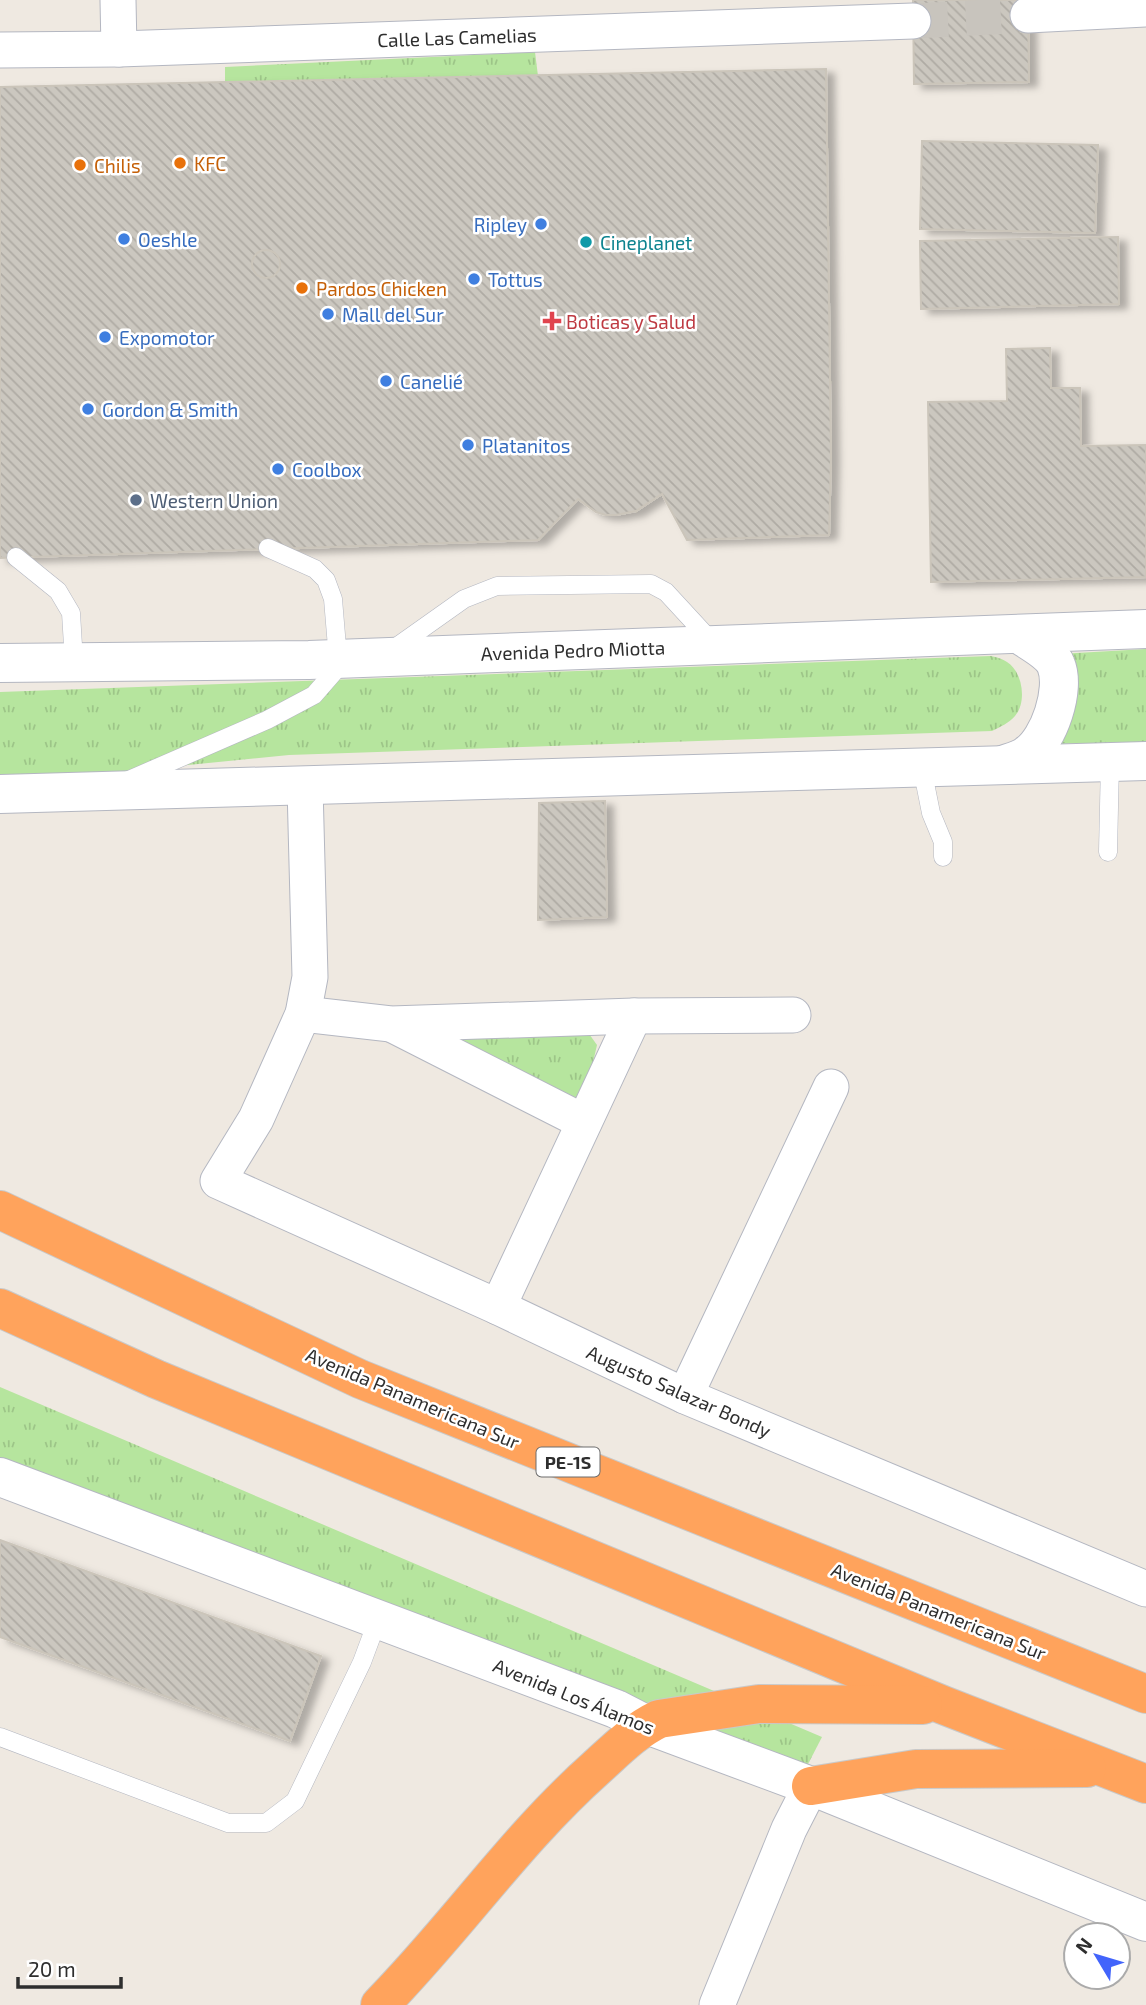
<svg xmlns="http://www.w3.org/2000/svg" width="1146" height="2005" viewBox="0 0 1146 2005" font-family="'Exo 2',sans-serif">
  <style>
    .grass { fill: url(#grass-tufts) }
    .building { fill: url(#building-back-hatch); stroke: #cbc5ba; stroke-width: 2; filter: url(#shadow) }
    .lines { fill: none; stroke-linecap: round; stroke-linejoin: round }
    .street-tunnel { stroke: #c8c4bd; stroke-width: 35; stroke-dasharray: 35 18; stroke-linecap: butt }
    .lane-casing { stroke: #b4b7c1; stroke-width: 19 }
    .street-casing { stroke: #b4b7c1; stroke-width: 37 }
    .secondary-casing { stroke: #b4b7c1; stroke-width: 40 }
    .highway-casing { stroke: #c9c9c9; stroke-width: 40 }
    .lane { stroke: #fff; stroke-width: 18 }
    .street { stroke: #fff; stroke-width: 35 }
    .secondary { stroke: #fff; stroke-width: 38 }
    .highway { stroke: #ffa35c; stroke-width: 38 }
    .food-dot { fill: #e8710a; stroke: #fff; stroke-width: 2.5 }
    .shop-dot { fill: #3f7fe0; stroke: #fff; stroke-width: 2.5 }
    .culture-dot { fill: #0f9aa8; stroke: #fff; stroke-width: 2.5 }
    .health-dot { fill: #e0444e; stroke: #fff; stroke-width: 2.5 }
    .service-dot { fill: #5c6f8a; stroke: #fff; stroke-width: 2.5 }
    .labels { text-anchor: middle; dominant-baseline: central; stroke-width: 5; stroke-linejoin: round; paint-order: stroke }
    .shield { fill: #fff; stroke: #6d6d6d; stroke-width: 2 }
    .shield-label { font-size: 18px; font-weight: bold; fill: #2e2e2e }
    .street-label { font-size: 19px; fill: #2e2e2e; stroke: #fff }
    .food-label { font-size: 19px; fill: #c56008; stroke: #fff; text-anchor: start }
    .shop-label { font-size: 19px; fill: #366cbe; stroke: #fff; text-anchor: start }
    .culture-label { font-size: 19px; fill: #0d838f; stroke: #fff; text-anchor: start }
    .health-label { font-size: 19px; fill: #be3a42; stroke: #fff; text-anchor: start }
    .service-label { font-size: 19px; fill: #4e5e75; stroke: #fff; text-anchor: start }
  </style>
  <defs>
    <pattern id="grass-tufts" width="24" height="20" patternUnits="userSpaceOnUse" patternTransform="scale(1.75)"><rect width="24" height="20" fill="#b6e59e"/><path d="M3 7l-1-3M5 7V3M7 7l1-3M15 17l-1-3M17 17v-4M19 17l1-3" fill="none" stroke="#9dc588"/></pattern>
    <pattern id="building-back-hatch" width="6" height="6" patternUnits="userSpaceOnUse" patternTransform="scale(1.75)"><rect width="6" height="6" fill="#cbc7bf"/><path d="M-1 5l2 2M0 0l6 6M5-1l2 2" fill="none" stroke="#afaba4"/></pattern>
    <filter id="shadow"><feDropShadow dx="8" dy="4.5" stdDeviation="3.5" flood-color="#0004"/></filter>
  </defs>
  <rect width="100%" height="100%" fill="#efe9e1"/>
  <!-- grass -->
  <g class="grass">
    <path d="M535,52L538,76L225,85V67Z"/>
    <path d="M1146,649V742L1050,744L1059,654Z"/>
    <path d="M991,656C996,657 1003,659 1007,662C1023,672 1027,702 1015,716C1009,723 1000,727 992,731L289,755L37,780H0V692Z"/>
    <path d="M453,1031H587L597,1045L586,1093L578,1100L451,1045Z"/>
    <path d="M0,1387L822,1737L806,1768L0,1458Z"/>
  </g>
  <!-- building -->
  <g class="building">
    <path d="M913,0H1028L1029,82L914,84Z"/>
    <path d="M826,69L831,458L829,535L687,540L662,494L636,511L616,515H606L596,512L578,499L538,540L0,558V87Z"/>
    <path d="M922,141L1098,145L1095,233L920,229Z"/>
    <path d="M1118,237L1119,304L921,309L920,241Z"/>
    <circle cx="266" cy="264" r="14"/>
    <path d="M1050,348L1051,388H1080L1081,446L1146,445V577L931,582L928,402L1007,401L1006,349Z"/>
    <path d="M605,801L607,917L538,920L539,803Z"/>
    <path d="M0,1540L321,1656L290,1741L0,1637Z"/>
  </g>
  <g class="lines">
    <!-- street-tunnel -->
    <path class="street-tunnel" d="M913,21L1028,15"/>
    <defs>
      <g id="lane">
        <path d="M16,557L58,591L71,613L74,662"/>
        <path d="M392,650L464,599L497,586L651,584L666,592L713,643"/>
        <path d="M922,768L931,813L943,842V857"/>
        <path d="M129,780L267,720L314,695L334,672L338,659L333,599L326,580L315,569L268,548"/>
        <path d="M1108,852L1110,762"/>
        <path d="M0,1737L228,1823H266L295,1801L362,1662L378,1619"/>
      </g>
      <g id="street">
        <path d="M118,0L119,49"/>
        <path d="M1028,15L1146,9"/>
        <path d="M0,50L119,49L913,21"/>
        <path d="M305,787L310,977L303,1014L256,1119L218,1181L498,1307L685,1396L1146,1589"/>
        <path d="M303,1014L391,1024L634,1016L793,1015"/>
        <path d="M395,1026L584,1122"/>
        <path d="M498,1307L634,1016"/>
        <path d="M685,1396L831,1087"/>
        <path d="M717,2005L789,1829L811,1786"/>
      </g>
      <g id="secondary">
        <path d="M0,663L309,660L1146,629"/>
        <path d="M1003,765C1011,762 1022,759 1028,754C1049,740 1066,689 1056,665C1051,652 1030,642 1019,634"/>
        <path d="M0,794L1146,761"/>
        <path d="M0,1477L616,1709L647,1725L811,1786L1146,1922"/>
      </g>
      <g id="highway">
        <path d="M0,1210L360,1379L1146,1694"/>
        <path d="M0,1308L156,1379L943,1705L1146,1784"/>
        <path d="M811,1786L916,1769L1087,1768"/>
        <path d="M380,2005C455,1929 516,1839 596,1768C616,1750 634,1731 659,1719L759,1704L923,1705"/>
      </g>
    </defs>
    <!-- lane casing -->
    <use href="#lane" class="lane-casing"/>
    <!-- street casing -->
    <use href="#street" class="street-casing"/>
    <!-- secondary casing -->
    <use href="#secondary" class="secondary-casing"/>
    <!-- highway casing -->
    <use href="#highway" class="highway-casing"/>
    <!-- lane -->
    <use href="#lane" class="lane"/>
    <!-- street -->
    <use href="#street" class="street"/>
    <!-- secondary -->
    <use href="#secondary" class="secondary"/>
    <!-- highway -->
    <use href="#highway" class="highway"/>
  </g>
  <!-- markers -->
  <g class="food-dot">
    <circle cx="180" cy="163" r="7"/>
    <circle cx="80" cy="165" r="7"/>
    <circle cx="302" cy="288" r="7"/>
  </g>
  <g class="shop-dot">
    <circle cx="541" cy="224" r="7"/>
    <circle cx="124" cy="239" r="7"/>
    <circle cx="474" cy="279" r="7"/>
    <circle cx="328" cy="314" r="7"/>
    <circle cx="105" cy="337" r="7"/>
    <circle cx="386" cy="381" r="7"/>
    <circle cx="88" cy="409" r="7"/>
    <circle cx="468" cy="445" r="7"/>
    <circle cx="278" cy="469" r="7"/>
  </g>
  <circle class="culture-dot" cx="586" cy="242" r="7"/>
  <path class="health-dot" d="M548.5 310.5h7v7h7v7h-7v7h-7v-7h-7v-7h7z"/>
  <circle class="service-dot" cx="136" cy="500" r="7"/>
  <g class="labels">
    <!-- shield labels -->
    <rect class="shield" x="536.5" y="1447.5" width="63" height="29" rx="5"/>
    <g class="shield-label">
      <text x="568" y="1462">PE-1S</text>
    </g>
    <!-- street labels -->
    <g class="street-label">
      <text transform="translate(457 37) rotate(-2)">Calle Las Camelias</text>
      <text transform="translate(573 650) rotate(-2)">Avenida Pedro Miotta</text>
      <text transform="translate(679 1391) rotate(24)">Augusto Salazar Bondy</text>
      <text transform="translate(413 1398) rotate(23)">Avenida Panamericana Sur</text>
      <text transform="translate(939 1611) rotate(22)">Avenida Panamericana Sur</text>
      <text transform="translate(574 1696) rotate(22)">Avenida Los Álamos</text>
    </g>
    <!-- food labels -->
    <g class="food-label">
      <text x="194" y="163">KFC</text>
      <text x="94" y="165">Chilis</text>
      <text x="316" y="288">Pardos Chicken</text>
    </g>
    <!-- shop labels -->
    <g class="shop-label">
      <text x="527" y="224" text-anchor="end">Ripley</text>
      <text x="138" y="239">Oeshle</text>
      <text x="488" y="279">Tottus</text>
      <text x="342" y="314">Mall del Sur</text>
      <text x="119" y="337">Expomotor</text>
      <text x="400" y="381">Canelié</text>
      <text x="102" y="409">Gordon &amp; Smith</text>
      <text x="482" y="445">Platanitos</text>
      <text x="292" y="469">Coolbox</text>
    </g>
    <!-- culture labels -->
    <g class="culture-label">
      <text x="600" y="242">Cineplanet</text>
    </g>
    <!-- health labels -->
    <g class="health-label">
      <text x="566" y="321">Boticas y Salud</text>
    </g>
    <!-- service labels -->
    <g class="service-label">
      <text x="150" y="500">Western Union</text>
    </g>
  </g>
  <!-- north arrow -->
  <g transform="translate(1097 1956) rotate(308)"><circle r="33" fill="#ffffff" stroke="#ababab" stroke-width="2"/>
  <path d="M0-5L12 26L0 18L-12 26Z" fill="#4264fb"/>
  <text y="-10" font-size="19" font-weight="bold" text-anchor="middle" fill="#2e2e2e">N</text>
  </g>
  <!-- scale -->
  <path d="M18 1977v10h103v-10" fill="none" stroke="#2e2e2e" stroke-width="3.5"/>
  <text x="28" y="1977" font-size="21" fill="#2e2e2e" stroke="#ffffff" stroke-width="5" paint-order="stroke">20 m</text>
</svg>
